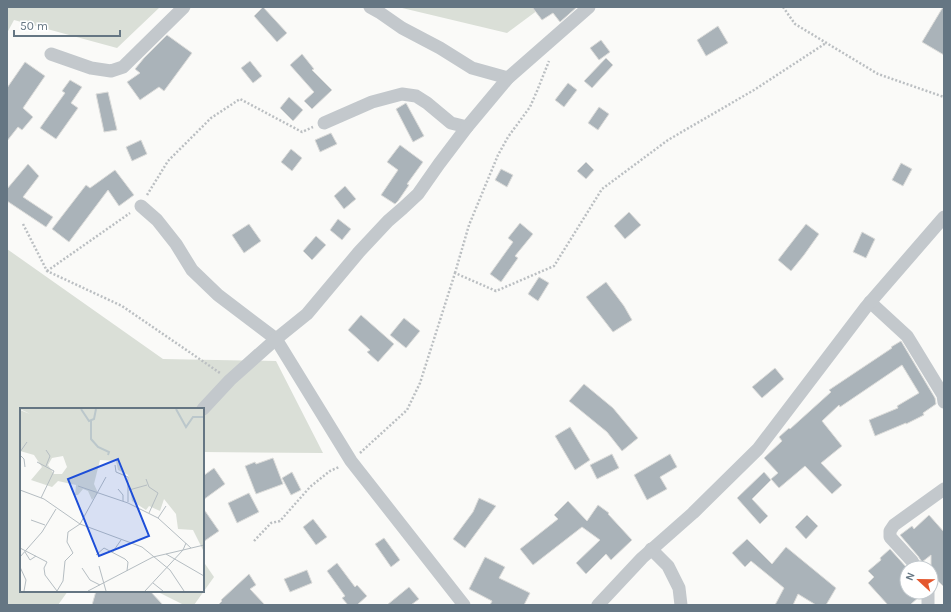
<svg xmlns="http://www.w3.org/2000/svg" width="951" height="612" viewBox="0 0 951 612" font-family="Karla,sans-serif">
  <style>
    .green { fill: #dadfd7 }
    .building { fill: #aab3b9; stroke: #dcdcda }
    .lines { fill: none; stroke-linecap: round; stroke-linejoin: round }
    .path { stroke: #bbbfc2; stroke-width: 2.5; stroke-dasharray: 2 2; stroke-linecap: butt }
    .street { stroke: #c3c8cc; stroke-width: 13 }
    .inset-river { fill: none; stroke: #bbc7cb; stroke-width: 2 }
    .inset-road { fill: none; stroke: #b5bdc2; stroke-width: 1 }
    .view { fill: #1d4ed8; fill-opacity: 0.15; stroke: #1d4ed8; stroke-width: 2 }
    .inset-edge { fill: none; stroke: #657683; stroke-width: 2 }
  </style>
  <rect width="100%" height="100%" fill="#fafaf8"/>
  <!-- green -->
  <g class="green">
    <path d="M7,7H160L117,48L14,20L7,33Z"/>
    <path d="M398,7H542L507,33Z"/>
    <path d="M7,249L163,359L276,361L323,453L204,452L203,453V409H21V591H68L58,605H7Z"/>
    <path d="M203,561L214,577L194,605H184L156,591H203Z"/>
  </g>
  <!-- building -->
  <g class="building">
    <path d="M263,7L287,33L277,42L254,16Z"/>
    <path d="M532,7H577L560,22L553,13L542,20Z"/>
    <path d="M943,7H944V55L922,42Z"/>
    <path d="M718,26L728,43L706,56L697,40Z"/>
    <path d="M167,35L192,53L164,91L159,87L140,100L127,82L140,73L135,69L144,58Z"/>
    <path d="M601,40L610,52L599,60L590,48Z"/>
    <path d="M302,54L314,69L312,70L332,90L312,109L304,101L314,92L290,65Z"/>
    <path d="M606,58L613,65L592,88L584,81Z"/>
    <path d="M250,61L262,76L253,83L241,68Z"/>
    <path d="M25,62L45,76L23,108L33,117L22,130L18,127L7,141V88Z"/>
    <path d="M70,80L82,87L71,103L78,108L56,139L40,128L65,93L62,91Z"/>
    <path d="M568,83L577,90L564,107L555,100Z"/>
    <path d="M108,92L117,130L104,132L96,94Z"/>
    <path d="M289,97L303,110L293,121L280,108Z"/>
    <path d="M406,103L424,136L413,142L396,109Z"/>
    <path d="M599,107L609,114L598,130L588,123Z"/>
    <path d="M331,133L337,144L320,152L315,140Z"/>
    <path d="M141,140L147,154L132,161L126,147Z"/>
    <path d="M400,145L423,162L407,184L409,185L398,201L395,204L381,195L398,170L387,162Z"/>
    <path d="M291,149L302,158L292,171L281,162Z"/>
    <path d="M586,162L594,170L586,179L577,171Z"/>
    <path d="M901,163L912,169L903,186L892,180Z"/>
    <path d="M28,164L39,176L23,197L53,217L46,227L7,201V189Z"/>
    <path d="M501,169L513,175L507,187L495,180Z"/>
    <path d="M115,170L134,195L119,206L108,190L69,242L52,229L86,185L90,188Z"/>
    <path d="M345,186L356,199L344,209L334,196Z"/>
    <path d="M629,212L641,225L625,239L614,226Z"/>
    <path d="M338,219L351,229L342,240L330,230Z"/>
    <path d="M520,223L533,234L515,256L518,258L501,282L490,274L513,242L508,238Z"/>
    <path d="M249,224L261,241L244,253L232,235Z"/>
    <path d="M806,224L819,234L804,255L791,271L778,260Z"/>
    <path d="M862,232L875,239L866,258L853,252Z"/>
    <path d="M316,236L326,245L312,260L303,251Z"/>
    <path d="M539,277L549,283L538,301L528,294Z"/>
    <path d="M606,282L624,306L632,320L613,332L586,297Z"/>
    <path d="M361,315L394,344L378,362L367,352L370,350L348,330Z"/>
    <path d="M404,318L420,331L406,348L390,335Z"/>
    <path d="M901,341L935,398L936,404L923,413L924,415L906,424V423L875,436L869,420L898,408L897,406L919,393L902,365L840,407L839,405L822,421L842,446L821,463L842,485L832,494L805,466L779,488L771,479L778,473L764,458L782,441L779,437L789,428L790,429L831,392L829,390L892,348L891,347Z"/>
    <path d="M775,368L784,379L762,398L752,387Z"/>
    <path d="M584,384L613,408L638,438L622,451L607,432L569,401Z"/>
    <path d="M570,427L590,460L575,470L555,436Z"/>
    <path d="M612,454L619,468L597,479L590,465Z"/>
    <path d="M670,454L677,467L660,477L667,489L647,500L634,475Z"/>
    <path d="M273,458L283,484L256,494L245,466L255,462L256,464Z"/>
    <path d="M214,468L225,484L203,500V476Z"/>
    <path d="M292,472L301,490L291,495L282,478Z"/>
    <path d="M764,472L771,480L752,499L768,516L760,524L737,498Z"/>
    <path d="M249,493L259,512L237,523L228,503Z"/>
    <path d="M479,498L496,506L465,548L453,539L473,512Z"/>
    <path d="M568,501L587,521L598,505L609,513L608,514L632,540L611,560L606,554L586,574L576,563L600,540L582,527L533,565L520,549L558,519L554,515Z"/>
    <path d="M203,508L219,531L203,542Z"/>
    <path d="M807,515L818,526L806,539L795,527Z"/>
    <path d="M929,515L944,532V587L931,574V555L922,562L918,556L900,535L912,526L914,529Z"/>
    <path d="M313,519L327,537L316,545L303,527Z"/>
    <path d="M384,538L400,560L391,567L375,544Z"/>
    <path d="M747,539L772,564L786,547L836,588L826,605H816L798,594L793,605H775L784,588L751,561L745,567L732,553Z"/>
    <path d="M890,549L907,568V592H920V596L910,605H888L868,583L874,577L868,571L881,560L880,558Z"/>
    <path d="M485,557L505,567L499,578L530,593L524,605H490L492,601L469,589Z"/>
    <path d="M337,563L355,587L357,585L367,596L357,605H348L342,598L345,596L327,571Z"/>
    <path d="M307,570L312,583L290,592L284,579Z"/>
    <path d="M249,574L256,585L250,589L265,605H218L222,601L221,600Z"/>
    <path d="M409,587L419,599L411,605H387Z"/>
    <path d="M96,591H150L163,605H92Z"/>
  </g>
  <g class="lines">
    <!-- path -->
    <g class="path">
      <path d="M783,7L795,24L878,74L944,97"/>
      <path d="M147,195L168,161L211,118L240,99L302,132L313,127"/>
      <path d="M23,224L47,271L122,306L220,373"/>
      <path d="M47,271L130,213"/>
      <path d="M455,273L469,225L498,155L508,137L530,107L537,91L549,61"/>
      <path d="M360,453L407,410L420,383L455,273L496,291L554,266L602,189L668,140L754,90L826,43"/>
      <path d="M254,541L271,523L280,521L310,487L330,471L339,467"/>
    </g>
    <!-- street -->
    <g class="street">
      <path d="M370,7L379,12L402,28L440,48L472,68L508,78"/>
      <path d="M51,54L91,68L111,71L123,67L184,7"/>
      <path d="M324,123L372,102L402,94L416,96L427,103L451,123L467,127"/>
      <path d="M141,206L157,220L176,244L192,270L218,295L276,339L351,461L464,605"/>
      <path d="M870,302L907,336L915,349L943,395L944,402"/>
      <path d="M203,409L230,380L276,339L307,314L359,252L388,221L403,208L418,194L439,164L467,127L508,78L589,7"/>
      <path d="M651,549L668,566L679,588L681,605"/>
      <path d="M916,568L912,561L890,537V531L894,525L944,489"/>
      <path d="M928,592V605"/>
      <path d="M598,605L642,558L693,513L758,449L866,307L944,217"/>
    </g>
  </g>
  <!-- overview -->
  <g transform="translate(20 408)">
    <rect width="184" height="184" fill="#fafaf8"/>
    <path d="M0,1H184V144L173,122L158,121L156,106L144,91L140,103L129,98L126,102L112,93L108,67L98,62L96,53L80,52L74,76L78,85L72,92L68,83L63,81L58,87H55L56,77L38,73L32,79L11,72L22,59L14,47L0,43V2L10,6ZM43,48L47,59L42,66H34L28,57L32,50Z" fill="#dadfd7" fill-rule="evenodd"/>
    <path class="inset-river" d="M61,1L69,13L74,11L76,1M156,1L166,19L173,9H184M71,12V31L78,39L89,44L88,47"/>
    <path class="inset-road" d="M26,42L30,48L26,58M0,44L7,34M0,47L4,51L5,59M17,54L34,63L21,90M95,57L96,64L108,69V94M126,71L129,79L138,85L129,105M58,78L108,95L138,110L171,140M98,81L103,87V93M0,82L24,91L60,116L122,139L150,162L164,183M109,82L127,77M138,110L146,98M11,112L25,117M0,140L27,154L24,160L25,167L37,183M5,144L10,152L16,148M92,145L101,132M146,146L163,142L166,135M76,147L84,140L105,151L108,154L107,163M0,149L22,124L36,101M79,158L86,183M0,159L6,172L4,183M62,160L70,172L80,177M133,175L143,183M37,183L43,173L45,153L53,145L47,134L48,124L60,116L86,69M68,183L133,149L146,146L184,168M125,183L163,142L184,137"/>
    <path class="view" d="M98,51L129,128L79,148L48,71Z"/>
    <rect width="184" height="184" class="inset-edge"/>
  </g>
  <!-- border -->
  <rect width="951" height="612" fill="none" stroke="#657683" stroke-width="16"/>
  <!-- north arrow -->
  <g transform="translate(919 580) rotate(292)"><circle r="19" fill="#ffffff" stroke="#c1c8cd"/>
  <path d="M0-3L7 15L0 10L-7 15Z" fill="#e4572e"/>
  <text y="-6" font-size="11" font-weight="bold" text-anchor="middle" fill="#657683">N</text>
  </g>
  <!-- scale -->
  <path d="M14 30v6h106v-6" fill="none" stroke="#657683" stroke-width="2"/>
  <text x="20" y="30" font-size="12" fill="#657683" stroke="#ffffff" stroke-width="3" paint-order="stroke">50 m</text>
</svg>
